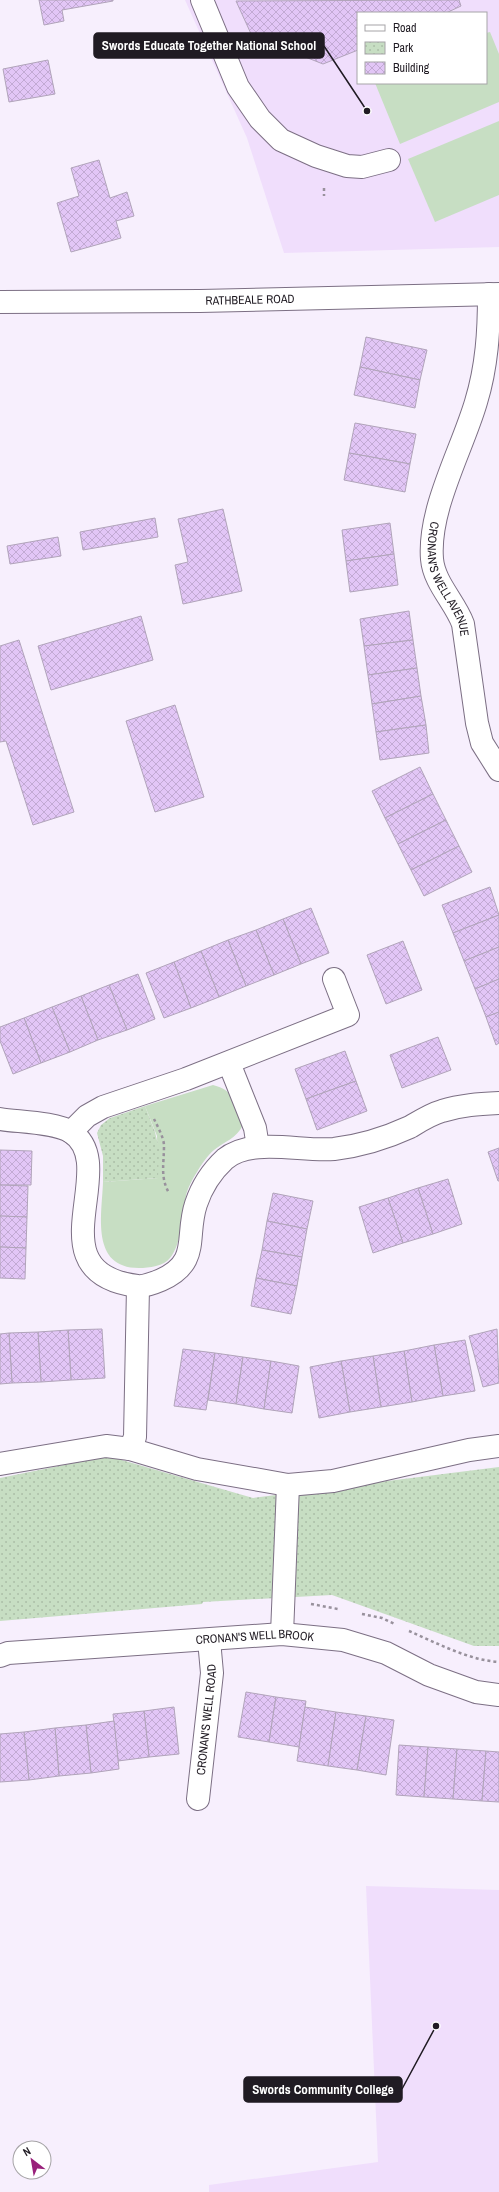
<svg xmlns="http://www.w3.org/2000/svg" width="499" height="2192" viewBox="0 0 499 2192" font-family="'Archivo Narrow',sans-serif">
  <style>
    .built { fill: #f0defc; fill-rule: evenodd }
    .grass { fill: #c7dec3 }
    .park { fill: url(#park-dots) }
    .building { fill: url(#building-cross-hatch); stroke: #b1a4ba }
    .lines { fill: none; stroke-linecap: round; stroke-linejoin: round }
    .minor-casing { stroke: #7c6f84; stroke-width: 24 }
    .major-casing { stroke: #7c6f84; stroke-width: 24 }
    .path { stroke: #98919c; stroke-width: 2.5; stroke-dasharray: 3 3; stroke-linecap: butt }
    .minor { stroke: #fff; stroke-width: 22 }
    .major { stroke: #fff; stroke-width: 22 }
    .labels { text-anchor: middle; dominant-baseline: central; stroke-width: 3.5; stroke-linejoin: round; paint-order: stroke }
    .street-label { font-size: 12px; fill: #201b23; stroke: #fff }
    .leader { fill: none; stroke: #201b23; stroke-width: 1.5 }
    .callout-dot { fill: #201b23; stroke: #fff; stroke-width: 1.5 }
    .callout { fill: #201b23; stroke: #201b23; stroke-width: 1.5 }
    .callout-label { font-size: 13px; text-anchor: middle; font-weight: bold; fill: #fff }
  </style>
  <defs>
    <pattern id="park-dots" width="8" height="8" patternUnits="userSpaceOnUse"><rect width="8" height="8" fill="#c7dec3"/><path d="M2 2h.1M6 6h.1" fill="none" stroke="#abbea7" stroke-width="1.8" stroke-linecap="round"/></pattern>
    <pattern id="building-cross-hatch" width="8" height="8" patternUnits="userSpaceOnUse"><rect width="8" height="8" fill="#e2c6f6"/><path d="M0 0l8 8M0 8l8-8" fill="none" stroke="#c2aad3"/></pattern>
  </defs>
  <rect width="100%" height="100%" fill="#f7effd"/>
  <!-- built -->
  <g class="built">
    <path d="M185,0H499V247L284,253L247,138ZM358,13H486V83H358Z"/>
    <path d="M366,1886L499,1890V2192H209V2185L378,2162Z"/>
  </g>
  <!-- grass -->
  <g class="grass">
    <path d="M490,32L499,54V102L400,144L375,83H486V33Z"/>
    <path d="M499,121V195L435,222L408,159Z"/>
    <path d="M213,1085C236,1091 235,1104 243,1125C236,1139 225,1141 214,1150C208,1155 201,1165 197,1172C193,1178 187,1189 186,1196C182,1214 182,1244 170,1258C164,1266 149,1268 139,1268C90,1268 102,1214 103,1182L158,1178L157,1136L145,1106Z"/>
  </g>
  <!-- park -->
  <g class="park">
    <path d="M145,1106L155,1132L159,1149L158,1178L103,1182V1156L97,1133L101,1125L110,1118Z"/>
    <path d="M108,1456L253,1498L499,1467V1646H474L332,1595L203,1602L202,1604L0,1621V1478Z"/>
  </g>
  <!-- building -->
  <g class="building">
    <path d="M39,0H113V1L62,10L64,21L44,25Z"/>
    <path d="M459,0L461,6L446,13H358V50L323,64L252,36L236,1Z"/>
    <path d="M48,60L55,94L9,102L3,69Z"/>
    <path d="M99,160L110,198L127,192L134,216L116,221L121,238L71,252L57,203L79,196L71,168Z"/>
    <path d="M366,337L427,350L420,380L360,367Z"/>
    <path d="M360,367L420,380L415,408L354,395Z"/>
    <path d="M355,423L416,434L410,464L349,453Z"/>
    <path d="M349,453L410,464L405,492L344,480Z"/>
    <path d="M223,509L242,591L183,604L175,565L188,562L178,519Z"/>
    <path d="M155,518L158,537L83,550L80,532Z"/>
    <path d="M390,523L394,554L346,561L342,530Z"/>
    <path d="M58,537L61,556L10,564L7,546Z"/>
    <path d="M394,554L398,585L350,592L346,561Z"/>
    <path d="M409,611L413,640L364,646L360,619Z"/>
    <path d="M141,616L153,660L51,690L38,646Z"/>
    <path d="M19,640L74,812L33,825L6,741L0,742V646Z"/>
    <path d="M413,640L417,668L368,675L364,646Z"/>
    <path d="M417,668L421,696L372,704L368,675Z"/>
    <path d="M421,696L426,725L376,732L372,704Z"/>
    <path d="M175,705L204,797L155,812L126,721Z"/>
    <path d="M426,725L429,753L380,760L376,732Z"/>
    <path d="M420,767L433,794L385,818L372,791Z"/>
    <path d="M433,794L446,820L398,844L385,818Z"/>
    <path d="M446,820L459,846L411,870L398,844Z"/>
    <path d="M459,846L472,872L424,896L411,870Z"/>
    <path d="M490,887L499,915L453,933L442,905Z"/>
    <path d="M311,908L329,953L301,964L283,919Z"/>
    <path d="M499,915V947L464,961L453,933Z"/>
    <path d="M283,919L301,964L274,975L256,930Z"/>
    <path d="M256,930L274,975L246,986L228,940Z"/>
    <path d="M228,940L246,986L219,997L201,951Z"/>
    <path d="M403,941L422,990L386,1004L367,955Z"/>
    <path d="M499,947V979L475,989L464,961Z"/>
    <path d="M201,951L219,997L191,1008L174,962Z"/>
    <path d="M174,962L191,1008L164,1018L146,973Z"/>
    <path d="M138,974L155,1019L127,1030L109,985Z"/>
    <path d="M499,979V1012L486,1017L475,989Z"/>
    <path d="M109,985L127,1030L98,1040L81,996Z"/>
    <path d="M81,996L98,1040L70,1052L52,1007Z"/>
    <path d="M52,1007L70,1052L41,1063L24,1018Z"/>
    <path d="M499,1012V1043L496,1045L486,1017Z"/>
    <path d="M24,1018L41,1063L13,1074L0,1041V1027Z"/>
    <path d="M438,1037L451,1070L402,1088L390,1055Z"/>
    <path d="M345,1051L356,1081L306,1099L295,1069Z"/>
    <path d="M356,1081L367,1111L317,1130L306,1099Z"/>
    <path d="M499,1148V1181H498L488,1152Z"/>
    <path d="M0,1150L32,1151L31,1185H0Z"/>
    <path d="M448,1179L462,1224L433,1234L418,1188Z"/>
    <path d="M0,1185L28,1186L27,1217L0,1216Z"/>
    <path d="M418,1188L433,1234L403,1243L388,1198Z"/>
    <path d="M273,1193L313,1201L307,1229L267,1221Z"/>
    <path d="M388,1198L403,1243L373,1253L359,1207Z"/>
    <path d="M0,1216L27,1217L26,1248L0,1247Z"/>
    <path d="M267,1221L307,1229L302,1257L262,1250Z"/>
    <path d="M0,1247L26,1248L25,1279L0,1278Z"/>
    <path d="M262,1250L302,1257L297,1286L256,1278Z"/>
    <path d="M256,1278L297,1286L291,1314L251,1306Z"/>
    <path d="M102,1329L105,1378L71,1380L68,1330Z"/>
    <path d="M497,1329L499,1383L483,1387L469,1336Z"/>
    <path d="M68,1330L71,1380L41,1382L38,1332Z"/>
    <path d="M38,1332L41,1382L12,1383L9,1333Z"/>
    <path d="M9,1333L12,1383L0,1384V1334Z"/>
    <path d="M465,1340L475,1391L443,1396L434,1345Z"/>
    <path d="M434,1345L443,1396L412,1402L404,1351Z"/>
    <path d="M183,1349L215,1353L206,1410L174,1406Z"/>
    <path d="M404,1351L412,1402L381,1407L373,1356Z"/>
    <path d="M215,1353L243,1357L236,1404L208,1400Z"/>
    <path d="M373,1356L381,1407L350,1412L341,1361Z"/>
    <path d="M243,1357L271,1361L264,1409L236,1404Z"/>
    <path d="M271,1361L299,1366L292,1413L264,1409Z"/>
    <path d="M341,1361L350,1412L319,1418L310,1367Z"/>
    <path d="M246,1692L276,1697L269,1742L238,1737Z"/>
    <path d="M276,1697L306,1701L299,1747L269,1742Z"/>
    <path d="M174,1707L179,1754L149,1757L144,1711Z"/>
    <path d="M305,1707L336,1712L328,1766L297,1761Z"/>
    <path d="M144,1711L149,1757L118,1761L113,1714Z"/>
    <path d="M336,1712L366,1716L357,1770L328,1766Z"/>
    <path d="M366,1716L394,1720L386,1775L357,1770Z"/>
    <path d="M114,1721L119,1769L91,1773L86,1725Z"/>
    <path d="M86,1725L91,1773L59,1776L55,1728Z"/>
    <path d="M55,1728L59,1776L29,1780L24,1732Z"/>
    <path d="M24,1732L29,1780L0,1782V1734Z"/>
    <path d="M399,1745L428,1747L424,1797L396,1795Z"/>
    <path d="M428,1747L457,1749L453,1799L424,1797Z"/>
    <path d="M457,1749L486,1751L482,1801L453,1799Z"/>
    <path d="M486,1751L499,1752V1802L482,1801Z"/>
  </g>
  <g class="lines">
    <defs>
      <g id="minor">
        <path d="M202,0L238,87L260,119L281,140L316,156L347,166L362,167L389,160"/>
        <path id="s1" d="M489,294C489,331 487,366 476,402C462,450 428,509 432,559C434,583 455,602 463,624L477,723L482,743L499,770"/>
        <path d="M229,1063L255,1128L258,1147"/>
        <path d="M0,1119C19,1122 55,1122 71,1132C123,1166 31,1272 137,1286C144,1287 154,1283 161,1280C201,1262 185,1237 196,1204C202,1186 211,1172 225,1159C251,1137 301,1152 334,1149C359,1146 386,1138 410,1127C420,1121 431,1114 442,1111C461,1105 479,1104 499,1103"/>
        <path d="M71,1132L87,1116L103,1107L186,1079L348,1015L334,979"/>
        <path d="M130,1449L135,1437L138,1287"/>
        <path d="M0,1464L106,1446L130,1449L197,1469L288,1485L333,1481L469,1450L499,1446"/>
        <path d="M282,1634L288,1485"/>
        <path id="s2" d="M0,1656L8,1653L282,1634L343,1640L386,1653L429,1675L476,1692L499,1695"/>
        <path id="s3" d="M198,1799L212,1673L209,1640"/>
      </g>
      <g id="major">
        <path id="s4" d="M0,302L200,301L499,294"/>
      </g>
    </defs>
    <!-- minor casing -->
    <use href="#minor" class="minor-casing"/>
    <!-- major casing -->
    <use href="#major" class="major-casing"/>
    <!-- path -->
    <g class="path">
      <path d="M324,188V196"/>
      <path d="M154,1119C158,1127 164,1138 164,1146C164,1164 160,1177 169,1193"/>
      <path d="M311,1604L338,1609"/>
      <path d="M362,1614L382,1618L395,1624"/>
      <path d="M409,1631C437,1643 468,1660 499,1662"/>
    </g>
    <!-- minor -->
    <use href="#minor" class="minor"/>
    <!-- major -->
    <use href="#major" class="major"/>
  </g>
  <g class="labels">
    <!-- street labels -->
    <g class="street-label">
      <text stroke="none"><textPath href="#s4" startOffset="250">RATHBEALE ROAD</textPath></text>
      <text stroke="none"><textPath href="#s1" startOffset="297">CRONAN'S WELL AVENUE</textPath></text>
      <text stroke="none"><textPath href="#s2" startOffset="256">CRONAN'S WELL BROOK</textPath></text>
      <text stroke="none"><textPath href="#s3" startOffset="80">CRONAN'S WELL ROAD</textPath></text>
    </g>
  </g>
  <!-- callouts -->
  <path class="leader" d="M367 111L324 46M436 2026L402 2089"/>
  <g class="callout-dot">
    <circle cx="367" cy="111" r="4"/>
    <circle cx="436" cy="2026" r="4"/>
  </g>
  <g class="callout">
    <rect x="94" y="33" width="230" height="25" rx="4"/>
    <rect x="244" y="2077" width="158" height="25" rx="4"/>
  </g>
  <g class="callout-label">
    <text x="209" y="50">Swords Educate Together National School</text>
    <text x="323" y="2094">Swords Community College</text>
  </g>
  <!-- legend -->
  <rect x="357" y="12" width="130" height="72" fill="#ffffff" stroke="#a6a4a7"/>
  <rect x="365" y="25" width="20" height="6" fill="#ffffff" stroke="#a6a4a7"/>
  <text x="393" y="32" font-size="12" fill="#201b23">Road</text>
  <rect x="365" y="42" width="20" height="12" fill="url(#park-dots)" stroke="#a6a4a7"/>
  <text x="393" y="52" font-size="12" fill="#201b23">Park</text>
  <rect x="365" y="62" width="20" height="12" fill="url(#building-cross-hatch)" stroke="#a6a4a7"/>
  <text x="393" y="72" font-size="12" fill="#201b23">Building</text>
  <!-- north arrow -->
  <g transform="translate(32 2160) rotate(329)"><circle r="19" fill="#ffffff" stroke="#a6a4a7"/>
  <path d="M0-3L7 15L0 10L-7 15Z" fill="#99217b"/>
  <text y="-6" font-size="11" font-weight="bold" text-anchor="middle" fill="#201b23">N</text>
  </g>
</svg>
